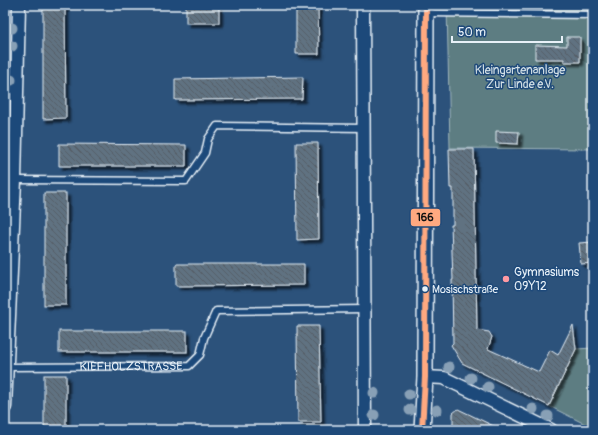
<svg xmlns="http://www.w3.org/2000/svg" width="598" height="435" viewBox="0 0 598 435" font-family="Pangolin,sans-serif">
  <style>
    .garden { fill: #5d7d82; stroke: #a2b7bd }
    .building { fill: url(#building-back-hatch); stroke: #e8f1f8; filter: url(#shadow) }
    .lines { fill: none; stroke-linecap: round; stroke-linejoin: round }
    .service-casing { stroke: #e8f1f8; stroke-width: 9 }
    .minor-casing { stroke: #e8f1f8; stroke-width: 15 }
    .tertiary-casing { stroke: #e8f1f8; stroke-width: 18 }
    .service { stroke: #1f4a7a; stroke-width: 6 }
    .minor { stroke: #1f4a7a; stroke-width: 12 }
    .tertiary { stroke: #1f4a7a; stroke-width: 15 }
    .bus-1-casing { stroke: #1f4a7a; stroke-width: 9 }
    .bus-1 { stroke: #ffa980; stroke-width: 6 }
    .tree { fill: #88a0b6 }
    .poi-dot { fill: #ff9aa2; stroke: #1f4a7a; stroke-width: 1.5 }
    .bus-dot { fill: #e8f1f8; stroke: #1f4a7a; stroke-width: 1.5 }
    .labels { text-anchor: middle; dominant-baseline: central; stroke-width: 3; stroke-linejoin: round; paint-order: stroke }
    .bus-label { font-size: 11px; fill: #e8f1f8; stroke: #1f4a7a; text-anchor: start }
    .park-label { font-size: 12px; fill: #d3e0e6; stroke: #1f4a7a }
    .poi-label { font-size: 12px; fill: #e8f1f8; stroke: #1f4a7a; text-anchor: start }
    .street-label { font-size: 12px; fill: #e8f1f8; stroke: #1f4a7a }
    .line-badge { stroke: #1f4a7a; stroke-width: 1.5 }
    .pale-badge-label { font-size: 11px; text-anchor: middle; font-weight: bold; fill: #111 }
  </style>
  <defs>
    <pattern id="building-back-hatch" width="6" height="6" patternUnits="userSpaceOnUse"><rect width="6" height="6" fill="#617281"/><path d="M-1 5l2 2M0 0l6 6M5-1l2 2" fill="none" stroke="#545d66"/></pattern>
    <filter id="shadow"><feDropShadow dx="3.5" dy="3.5" stdDeviation="1" flood-color="#0009"/></filter>
  </defs>
  <rect width="100%" height="100%" fill="#2c527b"/>
  <filter id="ink" filterUnits="userSpaceOnUse"><feTurbulence type="fractalNoise" baseFrequency=".025" numOctaves="2"/><feDisplacementMap in="SourceGraphic" scale="8" xChannelSelector="R" yChannelSelector="G"/><feConvolveMatrix kernelMatrix="1 2 1 2 8 2 1 2 1" color-interpolation-filters="sRGB"/></filter>
  <g filter="url(#ink)">
    <!-- garden -->
    <g class="garden">
      <path d="M447,5H593V149L450,148Z"/>
      <path d="M593,348V428L549,406L576,349Z"/>
    </g>
    <!-- building -->
    <g class="building">
      <rect x="186" y="5" width="33" height="18"/>
      <path d="M296,5H318L319,54H296Z"/>
      <path d="M43,6H65L66,118L43,119Z"/>
      <path d="M567,37H580V62H564V59H535V45L567,46Z"/>
      <path d="M303,77L302,99L175,100V79Z"/>
      <path d="M496,131L519,132L518,144L496,143Z"/>
      <path d="M296,143H318L319,239L297,240Z"/>
      <path d="M59,144L186,145V166H59Z"/>
      <path d="M449,149H474L477,330L489,332L492,337L488,349L539,372L550,350L558,355L573,325L576,349L549,406L462,363L451,345L453,343L452,280H453L451,225H453V188H450Z"/>
      <rect x="44" y="193" width="22" height="112"/>
      <path d="M593,242V263L581,264L579,243Z"/>
      <path d="M176,264H304V285L176,286Z"/>
      <path d="M297,326H319L321,422H298Z"/>
      <rect x="59" y="331" width="128" height="21"/>
      <rect x="44" y="375" width="22" height="55"/>
      <path d="M458,409L502,430H453V413Z"/>
    </g>
    <g class="lines">
      <defs>
        <g id="service">
          <path d="M427,13L593,15"/>
          <path d="M15,180L186,181L205,153L208,139L217,126L364,128"/>
          <path id="s1" d="M6,367L189,366L200,355L204,338L216,311L365,309"/>
        </g>
        <g id="minor">
          <path d="M363,5L365,430"/>
          <path d="M425,377L444,378L551,430"/>
          <path d="M5,407L15,180L19,5"/>
        </g>
        <path id="tertiary" d="M422,430L425,377L426,5"/>
      </defs>
      <!-- service casing -->
      <use href="#service" class="service-casing"/>
      <!-- minor casing -->
      <use href="#minor" class="minor-casing"/>
      <!-- tertiary casing -->
      <use href="#tertiary" class="tertiary-casing"/>
      <!-- service -->
      <use href="#service" class="service"/>
      <!-- minor -->
      <use href="#minor" class="minor"/>
      <!-- tertiary -->
      <use href="#tertiary" class="tertiary"/>
      <defs>
        <path id="bus-1" d="M422,430L425,377L426,5"/>
      </defs>
      <!-- bus-1 casing -->
      <use href="#bus-1" class="bus-1-casing"/>
      <!-- bus-1 -->
      <use href="#bus-1" class="bus-1"/>
    </g>
    <!-- trees -->
    <g class="tree">
      <circle cx="12" cy="28" r="5.5"/>
      <circle cx="12" cy="46" r="5.5"/>
      <circle cx="11" cy="80" r="5.5"/>
      <circle cx="449" cy="367" r="5.5"/>
      <circle cx="471" cy="378" r="5.5"/>
      <circle cx="488" cy="387" r="5.5"/>
      <circle cx="374" cy="393" r="5.5"/>
      <circle cx="409" cy="394" r="5.5"/>
      <circle cx="533" cy="409" r="5.5"/>
      <circle cx="410" cy="410" r="5.5"/>
      <circle cx="437" cy="410" r="5.5"/>
      <circle cx="374" cy="415" r="5.5"/>
      <circle cx="548" cy="416" r="5.5"/>
    </g>
  </g>
  <!-- markers -->
  <circle class="poi-dot" cx="506" cy="279" r="4"/>
  <circle class="bus-dot" cx="425" cy="289" r="3.5"/>
  <g class="labels">
    <!-- bus labels -->
    <g class="bus-label">
      <text x="432" y="289">Mosischstraße</text>
    </g>
    <!-- park labels -->
    <g class="park-label">
      <text x="520" y="70">Kleingartenanlage<tspan x="520" dy="14">Zur Linde e.V.</tspan></text>
    </g>
    <!-- poi labels -->
    <g class="poi-label">
      <text x="514" y="272">Gymnasiums<tspan x="514" dy="14">09Y12</tspan></text>
    </g>
    <!-- street labels -->
    <g class="street-label">
      <text stroke="none"><textPath href="#s1" startOffset="125">KIEFHOLZSTRASSE</textPath></text>
    </g>
  </g>
  <rect class="line-badge" x="410" y="208" width="31" height="19" rx="4" fill="#ffa980"/>
  <g class="pale-badge-label">
    <text x="425" y="221">166</text>
  </g>
  <!-- margin -->
  <rect width="598" height="435" fill="none" stroke="#1f4a7a" stroke-width="20"/>
  <rect x="10" y="10" width="578" height="415" fill="none" stroke="#e8f1f8" stroke-width="1.5" filter="url(#ink)"/>
  <!-- scale -->
  <path d="M452 36v6h110v-6" fill="none" stroke="#e8f1f8" stroke-width="2"/>
  <text x="458" y="36" font-size="12" fill="#e8f1f8" stroke="#1f4a7a" stroke-width="3" paint-order="stroke">50 m</text>
</svg>
